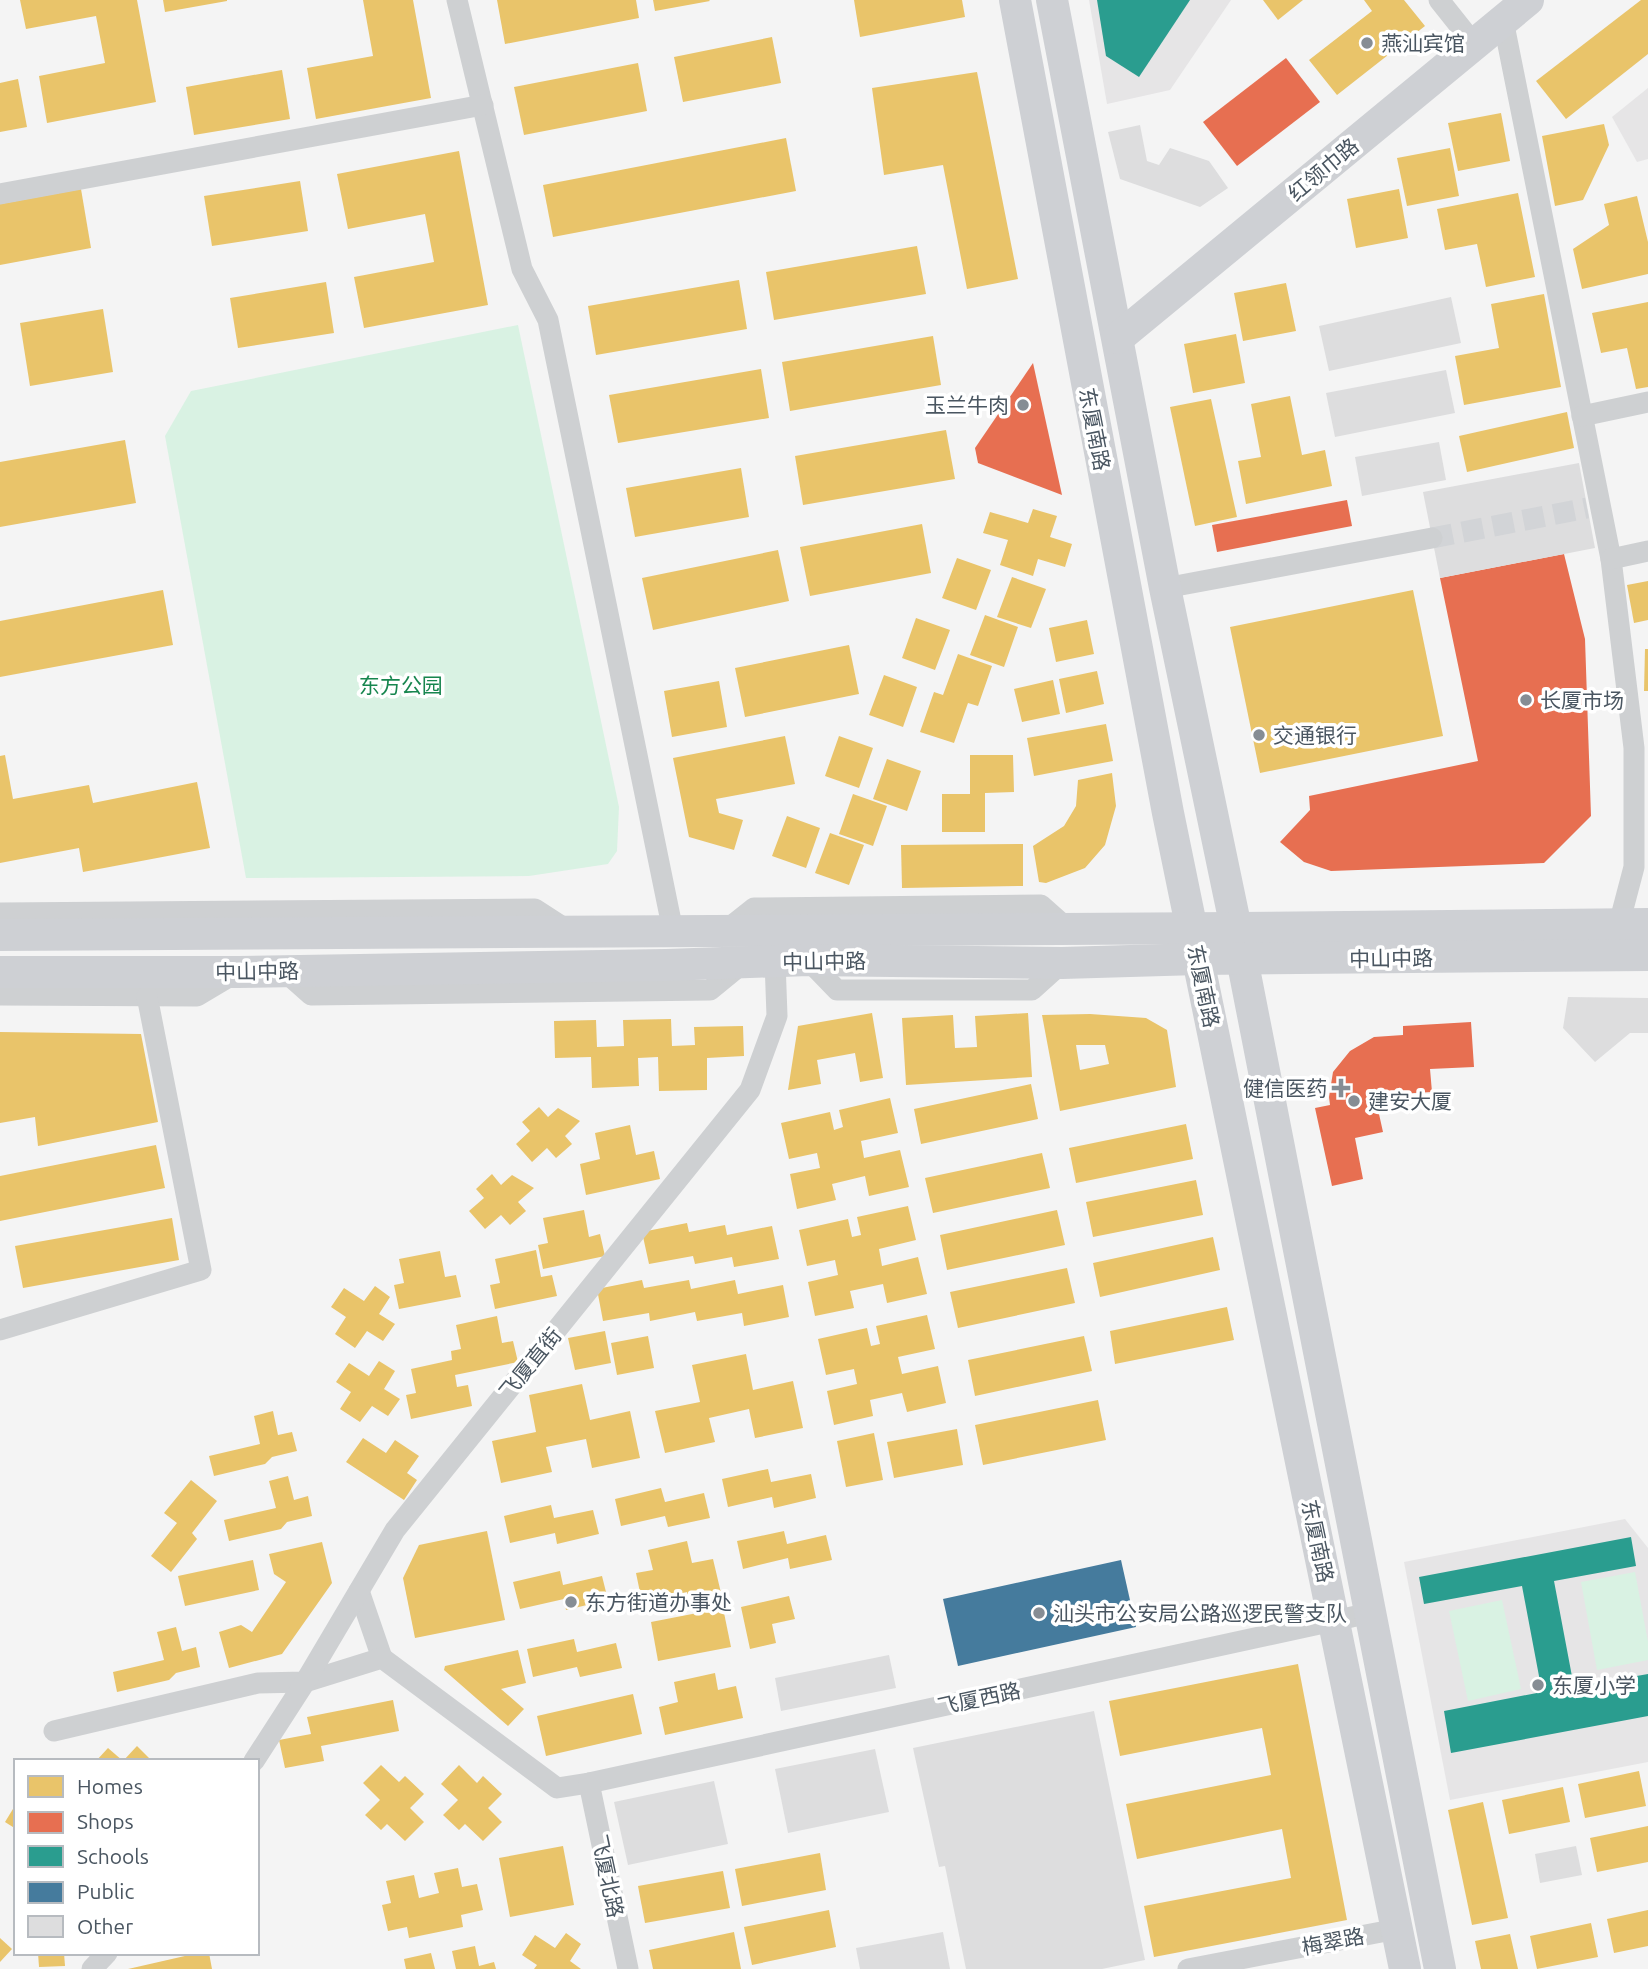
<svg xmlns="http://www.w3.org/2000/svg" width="1648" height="1969" viewBox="0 0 1648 1969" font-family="Ubuntu,'Noto Sans SC',sans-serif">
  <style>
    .education { fill: #e6e5e6 }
    .green { fill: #d9f2e3 }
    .homes { fill: #e9c46a; fill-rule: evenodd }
    .shops { fill: #e76f51 }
    .schools { fill: #2a9d8f }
    .public { fill: #457b9d }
    .building { fill: #ddddde }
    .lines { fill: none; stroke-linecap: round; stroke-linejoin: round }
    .street-tunnel { stroke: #d2d4d7; stroke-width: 21; stroke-dasharray: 21 10; stroke-linecap: butt }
    .street { stroke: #ced0d2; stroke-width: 21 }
    .secondary { stroke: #ced0d4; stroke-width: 32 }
    .poi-dot { fill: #868d94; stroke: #fff; stroke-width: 2.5 }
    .labels { text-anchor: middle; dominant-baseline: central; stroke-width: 7; stroke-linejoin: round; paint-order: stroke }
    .poi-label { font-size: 21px; fill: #4a5661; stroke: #fff; text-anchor: start }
    .street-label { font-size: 21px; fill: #4a5661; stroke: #fff }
    .park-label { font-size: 21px; fill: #17864f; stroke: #fff }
  </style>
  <rect width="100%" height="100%" fill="#f4f4f4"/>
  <!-- education -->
  <g class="education">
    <path d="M1089,0H1231L1170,90L1107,104Z"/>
    <path d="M1648,88V159L1637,162L1612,117Z"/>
    <path d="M1625,1519L1648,1548V1762L1450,1800L1404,1562Z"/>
  </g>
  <!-- green -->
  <g class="green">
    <path d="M518,325L619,807L617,851L608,864L529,876L246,878L165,436L191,391Z"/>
    <path d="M1635,1572L1648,1642V1660L1597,1670L1581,1582Z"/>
    <path d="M1502,1600L1521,1689L1468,1701L1449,1611Z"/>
  </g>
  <!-- homes -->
  <g class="homes">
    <path d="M20,0H137L156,102L47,123L39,76L105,63L96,16L26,29Z"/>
    <path d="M163,0H227V1L165,12Z"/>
    <path d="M363,0H413L431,98L316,119L307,68L373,56Z"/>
    <path d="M497,0H636L639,18L505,44Z"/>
    <path d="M653,0H709L710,1L655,11Z"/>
    <path d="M854,0H962L965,17L860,37Z"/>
    <path d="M1263,0H1303L1278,20Z"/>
    <path d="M1364,0H1404L1425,26L1337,95L1309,60L1372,11Z"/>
    <path d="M1641,0H1648V54L1566,119L1536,81Z"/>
    <path d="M772,37L781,83L683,102L674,57Z"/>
    <path d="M638,63L647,111L524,135L514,87Z"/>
    <path d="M282,70L290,119L194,135L186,87Z"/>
    <path d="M977,72L1018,279L967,289L943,165L884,175L872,88Z"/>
    <path d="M18,79L27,127L0,132V83Z"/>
    <path d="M1501,113L1510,161L1458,171L1448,123Z"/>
    <path d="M1604,124L1609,145L1583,200L1555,206L1542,136Z"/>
    <path d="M786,138L796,191L553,237L543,185Z"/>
    <path d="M1450,148L1459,196L1407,206L1397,158Z"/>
    <path d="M459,151L488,305L364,328L354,277L434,262L425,214L348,229L337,174Z"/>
    <path d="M300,181L308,231L212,246L204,196Z"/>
    <path d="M81,189L91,248L0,265V204Z"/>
    <path d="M1399,189L1408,238L1356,248L1347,199Z"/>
    <path d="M1518,193L1535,277L1486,287L1477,244L1445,250L1437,209Z"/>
    <path d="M1637,196L1648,242V274L1582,289L1573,249L1609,225L1604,204Z"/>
    <path d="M917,246L926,294L774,320L766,272Z"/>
    <path d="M739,280L747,329L596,355L588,306Z"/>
    <path d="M326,282L334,333L238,348L230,298Z"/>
    <path d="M1286,283L1296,331L1243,341L1234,293Z"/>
    <path d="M1544,294L1561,387L1464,405L1455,356L1499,348L1491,304Z"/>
    <path d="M1648,302V387L1636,389L1627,348L1601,353L1592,313Z"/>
    <path d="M103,309L113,372L30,386L20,323Z"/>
    <path d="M1236,334L1245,383L1193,393L1184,344Z"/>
    <path d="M933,336L941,385L790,411L782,362Z"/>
    <path d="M761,369L769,418L618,443L609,395Z"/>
    <path d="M1290,396L1302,455L1325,450L1332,486L1246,504L1238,461L1261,457L1251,404Z"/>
    <path d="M1211,399L1237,517L1195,526L1170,407Z"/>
    <path d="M1567,412L1574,448L1467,472L1459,436Z"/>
    <path d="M946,430L955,479L803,505L795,456Z"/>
    <path d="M125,440L136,503L0,527V462Z"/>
    <path d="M741,468L749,517L635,537L626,488Z"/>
    <path d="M1033,509L1057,516L1050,537L1072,544L1065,567L1038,559L1033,576L1000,565L1008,540L983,533L990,512L1028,523Z"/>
    <path d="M922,524L931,573L810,596L800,547Z"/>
    <path d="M778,550L789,601L653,630L642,578Z"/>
    <path d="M957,558L991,570L976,610L942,598Z"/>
    <path d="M1012,577L1046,589L1031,628L997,617Z"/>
    <path d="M1648,581V620L1634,623L1627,585Z"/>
    <path d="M163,590L173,645L0,677V621Z"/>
    <path d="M1413,590L1443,736L1260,773L1230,627Z"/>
    <path d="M985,615L1018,627L1004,667L970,655Z"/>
    <path d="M916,618L950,630L935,670L902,658Z"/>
    <path d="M1087,620L1094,654L1056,662L1049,628Z"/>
    <path d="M849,645L859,694L745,717L735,668Z"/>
    <path d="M1645,649H1648V691H1644Z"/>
    <path d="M958,654L992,666L978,706L968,703L954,743L920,732L934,692L943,695Z"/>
    <path d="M1097,671L1104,704L1066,713L1059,679Z"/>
    <path d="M884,675L917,687L903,727L869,715Z"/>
    <path d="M1053,680L1060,714L1022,722L1014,689Z"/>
    <path d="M719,681L727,727L672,737L664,691Z"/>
    <path d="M1106,724L1113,761L1034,776L1027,738Z"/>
    <path d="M785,736L795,784L716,799L719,813L743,820L734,850L689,837L673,758Z"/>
    <path d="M839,736L873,748L859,788L825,776Z"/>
    <path d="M5,755L13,799L89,785L93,803L197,782L210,848L83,872L79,848L0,863V756Z"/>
    <path d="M970,755H1013L1014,792L985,793V832H942V794H970Z"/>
    <path d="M887,759L921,771L907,811L873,799Z"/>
    <path d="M1112,773L1116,806L1105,845L1085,868L1046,883L1039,882L1033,846L1064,826L1076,806L1078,780Z"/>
    <path d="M853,794L887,806L873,846L839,834Z"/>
    <path d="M787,816L820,828L806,868L772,856Z"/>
    <path d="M830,833L864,845L849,885L815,873Z"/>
    <path d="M1023,844V886L902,888L901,845Z"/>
    <path d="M872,1013L883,1078L860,1082L855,1053L817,1060L821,1084L788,1090L798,1026Z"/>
    <path d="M1028,1013L1032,1077L906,1085L902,1018L953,1015L955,1048L977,1047L975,1016Z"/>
    <path d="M1090,1014L1146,1018L1167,1030L1176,1087L1060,1111L1042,1015ZM1076,1045H1105L1109,1064L1080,1070Z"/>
    <path d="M671,1019L672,1046L695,1045L694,1027L743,1026L744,1056L707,1058V1090L659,1091L658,1057L638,1058L639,1086L592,1088L591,1057L555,1058L554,1021L596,1020L597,1047L624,1046L623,1020Z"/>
    <path d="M0,1032L141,1034L158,1122L38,1146L35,1117L0,1123Z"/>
    <path d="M1031,1084L1038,1119L921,1144L914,1109Z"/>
    <path d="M890,1098L898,1133L861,1141L864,1158L900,1150L909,1187L869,1196L865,1176L832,1184L836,1200L797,1209L790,1174L820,1168L817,1153L789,1159L781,1123L830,1112L834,1130L843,1127L839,1110Z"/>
    <path d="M539,1107L548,1117L558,1108L580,1121L565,1136L572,1144L556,1158L547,1148L532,1162L516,1144L530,1131L522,1122Z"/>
    <path d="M1186,1124L1193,1159L1076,1183L1069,1148Z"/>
    <path d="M630,1125L636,1155L654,1151L660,1179L586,1195L580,1164L600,1159L595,1133Z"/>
    <path d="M156,1145L165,1188L0,1221V1176Z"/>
    <path d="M1042,1153L1050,1188L933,1213L925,1178Z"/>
    <path d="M492,1174L501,1185L512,1175L534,1188L518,1202L526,1211L510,1225L501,1215L485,1229L469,1211L484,1198L476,1189Z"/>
    <path d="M1196,1180L1203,1215L1093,1237L1086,1202Z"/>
    <path d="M908,1206L916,1240L879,1249L882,1266L918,1257L927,1294L887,1303L883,1284L850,1291L854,1308L815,1316L808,1282L838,1275L835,1260L807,1266L799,1230L848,1219L852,1237L861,1235L857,1217Z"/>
    <path d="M584,1210L589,1237L600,1234L605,1256L543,1269L538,1245L548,1243L543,1218Z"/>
    <path d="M1057,1210L1065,1245L947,1270L940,1235Z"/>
    <path d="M172,1218L179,1260L23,1288L15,1246Z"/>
    <path d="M687,1223L689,1232L725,1225L727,1235L772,1226L779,1259L734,1267L732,1257L695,1264L693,1256L649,1264L642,1232Z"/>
    <path d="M1213,1237L1220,1270L1100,1297L1093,1263Z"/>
    <path d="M536,1250L541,1277L552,1275L557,1296L495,1309L490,1285L500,1283L495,1259Z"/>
    <path d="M440,1251L445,1277L456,1275L461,1297L399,1309L394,1285L404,1283L399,1259Z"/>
    <path d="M1067,1268L1075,1303L958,1328L950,1292Z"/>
    <path d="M642,1280L644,1288L689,1280L691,1289L735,1280L738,1294L783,1285L789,1317L744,1326L742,1313L697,1321L695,1312L650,1321L649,1313L603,1321L597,1289Z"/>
    <path d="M375,1286L390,1297L379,1314L395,1324L383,1341L367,1331L355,1348L335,1334L346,1317L331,1307L344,1288L364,1301Z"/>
    <path d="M1227,1307L1234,1340L1115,1364L1110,1331Z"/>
    <path d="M927,1315L935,1349L898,1357L902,1374L938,1366L946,1403L907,1412L902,1393L870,1400L873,1416L834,1425L827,1391L857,1384L854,1369L826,1375L818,1339L867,1328L871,1346L880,1344L876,1326Z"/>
    <path d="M497,1316L502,1343L513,1341L518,1362L455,1375L457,1387L468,1385L472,1406L411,1419L406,1395L416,1393L411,1369L452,1360L451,1351L461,1349L456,1325Z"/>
    <path d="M605,1331L611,1363L575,1370L568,1338Z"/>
    <path d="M648,1336L654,1368L617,1375L611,1343Z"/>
    <path d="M1084,1336L1092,1371L975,1396L968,1360Z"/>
    <path d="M746,1354L753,1390L793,1381L803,1428L755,1438L749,1409L709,1418L715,1442L665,1453L655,1411L700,1402L692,1365Z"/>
    <path d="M379,1361L395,1371L384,1389L400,1399L388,1416L372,1406L360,1422L340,1409L351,1392L336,1382L349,1363L369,1376Z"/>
    <path d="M582,1384L590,1420L630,1411L640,1458L592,1468L586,1439L546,1447L552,1472L501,1483L492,1441L536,1432L529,1395Z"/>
    <path d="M1098,1400L1106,1440L983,1465L975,1425Z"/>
    <path d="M273,1411L278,1435L292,1432L297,1451L272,1457L265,1464L214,1476L209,1456L260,1444L254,1416Z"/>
    <path d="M957,1429L963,1465L894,1478L887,1442Z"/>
    <path d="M874,1433L883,1480L846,1487L837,1441Z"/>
    <path d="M363,1438L386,1453L395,1440L419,1456L407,1473L417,1480L404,1500L346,1462Z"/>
    <path d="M768,1469L771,1482L811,1474L816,1498L774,1508L772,1497L728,1507L722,1479Z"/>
    <path d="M288,1476L294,1500L308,1496L312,1516L287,1522L281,1529L229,1541L224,1520L276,1508L269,1481Z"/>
    <path d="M191,1480L217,1501L192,1533L197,1539L171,1572L151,1556L177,1523L164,1513Z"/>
    <path d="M661,1488L665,1502L704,1493L710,1518L668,1527L665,1516L621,1526L615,1499Z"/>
    <path d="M551,1505L554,1518L593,1510L599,1534L557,1544L555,1533L510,1543L504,1516Z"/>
    <path d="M487,1531L505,1620L415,1638L403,1578L419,1545Z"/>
    <path d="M784,1531L787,1544L826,1535L832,1560L790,1569L788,1558L743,1569L737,1541Z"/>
    <path d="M687,1541L692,1563L713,1559L721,1593L688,1599L687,1592L642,1602L636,1573L653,1570L648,1550Z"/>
    <path d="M322,1542L332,1583L282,1654L229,1668L219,1632L241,1625L252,1632L286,1582L274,1574L269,1554Z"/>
    <path d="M253,1560L259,1590L185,1606L178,1576Z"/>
    <path d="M560,1571L563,1585L602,1576L608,1600L566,1610L564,1599L520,1609L513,1582Z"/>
    <path d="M789,1596L795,1619L772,1624L776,1643L750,1649L741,1607Z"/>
    <path d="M723,1608L731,1647L658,1661L651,1622Z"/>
    <path d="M176,1627L182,1651L196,1647L200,1667L176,1673L169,1680L117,1692L113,1672L164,1660L157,1632Z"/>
    <path d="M574,1639L577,1652L616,1643L622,1668L580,1677L577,1667L533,1677L527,1649Z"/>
    <path d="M518,1650L526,1683L501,1689L524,1709L508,1726L444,1670L445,1666Z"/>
    <path d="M1298,1664L1347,1920L1154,1957L1144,1906L1291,1878L1282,1829L1137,1859L1126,1804L1271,1775L1262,1728L1120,1756L1109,1701Z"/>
    <path d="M715,1673L718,1690L736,1686L743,1718L665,1735L659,1707L678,1702L674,1682Z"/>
    <path d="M633,1694L642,1734L546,1756L537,1716Z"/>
    <path d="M393,1700L399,1731L321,1746L324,1761L285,1768L279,1740L311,1734L307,1717Z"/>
    <path d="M137,1746L152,1761H123Z"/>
    <path d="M108,1748L123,1761H96Z"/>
    <path d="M381,1765L399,1782L405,1776L424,1794L410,1808L424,1822L405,1841L387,1824L381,1830L365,1815L380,1800L363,1783Z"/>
    <path d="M459,1765L477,1783L483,1776L502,1794L488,1808L502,1822L483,1841L465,1824L459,1830L443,1815L458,1800L441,1784Z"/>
    <path d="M1639,1771L1646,1806L1585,1818L1578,1784Z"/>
    <path d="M1563,1787L1570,1822L1509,1834L1502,1800Z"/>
    <path d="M1483,1802L1508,1918L1472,1925L1448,1810Z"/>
    <path d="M16,1804V1829L5,1822Z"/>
    <path d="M1648,1826V1862L1597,1872L1590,1838Z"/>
    <path d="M563,1846L574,1905L510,1917L499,1858Z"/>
    <path d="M820,1853L826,1890L742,1906L735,1869Z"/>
    <path d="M458,1868L462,1887L477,1884L483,1910L461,1915L463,1927L409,1938L407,1927L388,1931L382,1905L391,1903L386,1881L414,1875L419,1898L439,1893L434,1873Z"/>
    <path d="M723,1871L730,1908L645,1923L638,1886Z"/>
    <path d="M829,1910L836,1947L752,1965L744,1927Z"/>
    <path d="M1648,1910V1946L1614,1953L1607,1919Z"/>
    <path d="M1591,1923L1598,1957L1537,1969L1530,1936Z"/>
    <path d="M734,1932L741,1969H653L649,1950Z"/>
    <path d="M566,1933L581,1944L570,1961L581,1969H534L537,1965L522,1955L535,1935L555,1948Z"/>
    <path d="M1510,1934L1518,1969H1481L1475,1941Z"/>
    <path d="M0,1938L12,1949L0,1962Z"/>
    <path d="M475,1946L479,1966L494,1962L496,1969H456L452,1951Z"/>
    <path d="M38,1953H64L65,1966L39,1967Z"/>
    <path d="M198,1953H209L212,1969H128Z"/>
    <path d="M431,1953L435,1969H406L404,1959Z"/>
  </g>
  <!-- shops -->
  <g class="shops">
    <path d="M1286,58L1320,102L1237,166L1203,122Z"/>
    <path d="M1033,363L1062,495L978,463L975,448Z"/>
    <path d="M1347,500L1352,526L1217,552L1212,525Z"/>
    <path d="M1564,554L1585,639L1591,816L1544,863L1331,871L1304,862L1280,842L1310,810L1309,796L1478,761L1440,578Z"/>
    <path d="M1471,1022L1474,1067L1430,1069L1432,1092L1380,1095L1377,1105L1383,1132L1355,1138L1363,1179L1332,1186L1315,1108L1330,1105L1329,1097L1333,1072L1350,1051L1374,1037L1403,1035V1026Z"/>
  </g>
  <!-- schools -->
  <g class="schools">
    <path d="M1097,0H1190L1139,77L1106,56Z"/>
    <path d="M1631,1537L1636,1566L1554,1581L1574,1687L1648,1674V1716L1451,1753L1444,1711L1542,1692L1522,1586L1424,1604L1419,1577Z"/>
  </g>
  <!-- public -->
  <path class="public" d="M1121,1560L1136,1627L958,1666L943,1599Z"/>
  <!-- building -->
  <g class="building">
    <path d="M1140,125L1147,161L1159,165L1170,148L1209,161L1228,188L1200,207L1120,179L1108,132Z"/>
    <path d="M1451,297L1461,343L1329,371L1319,326Z"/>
    <path d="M1446,370L1455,413L1335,437L1326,393Z"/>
    <path d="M1439,442L1446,480L1362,496L1355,457Z"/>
    <path d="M1579,463L1595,548L1440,578L1423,492Z"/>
    <path d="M1568,997L1648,998V1033H1630L1595,1062L1563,1028Z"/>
    <path d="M889,1655L896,1688L781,1711L775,1678Z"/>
    <path d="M1094,1711L1145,1960L1102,1969H966L945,1866L939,1867L913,1748Z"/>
    <path d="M875,1749L889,1812L788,1833L775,1769Z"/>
    <path d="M714,1781L728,1844L628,1865L614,1802Z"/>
    <path d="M1576,1846L1582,1875L1540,1883L1535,1854Z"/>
    <path d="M943,1932L950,1969H860L856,1948Z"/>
  </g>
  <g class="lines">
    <!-- street-tunnel -->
    <path class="street-tunnel" d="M1432,538L1587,508"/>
    <!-- street -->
    <g class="street">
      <path d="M457,0L522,269L548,320L673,931"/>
      <path d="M1439,0L1474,44"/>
      <path d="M1503,20L1611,559L1634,748V867L1619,924"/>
      <path d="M0,194L483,105"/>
      <path d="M1582,416L1648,402"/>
      <path d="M1611,559L1648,551"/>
      <path d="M1165,588L1432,538"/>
      <path d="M0,913L535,909L569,931"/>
      <path d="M725,931L754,908L1041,905L1068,929"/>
      <path d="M808,960L837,990H1032L1062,963"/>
      <path d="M284,971L311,995L710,990L743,963"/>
      <path d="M0,995L197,996L234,974"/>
      <path d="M0,1330L201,1270L147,996"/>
      <path d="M359,1591L382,1658"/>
      <path d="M54,1731L258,1683L305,1682L382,1658L557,1788L589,1783L1370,1613"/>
      <path d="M254,1761L305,1682L395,1530L750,1090L777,1016L775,961"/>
      <path d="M589,1783L628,1969"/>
      <path d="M92,1969L107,1953"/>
      <path d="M1188,1969L1397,1929"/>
    </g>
    <!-- secondary -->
    <g class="secondary">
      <path d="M1015,0L1168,813L1405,1969"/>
      <path d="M1052,0L1165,588L1236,928L1440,1969"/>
      <path d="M1118,338L1528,0"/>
      <path d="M0,935L1236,928L1648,924"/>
      <path d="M0,972H238L666,965L808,960L1062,963L1198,959L1648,955"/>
    </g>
  </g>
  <!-- markers -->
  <g class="poi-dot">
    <circle cx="1367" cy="43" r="7"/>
    <circle cx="1023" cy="405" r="7"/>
    <circle cx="1526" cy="700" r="7"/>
    <circle cx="1259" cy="735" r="7"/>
    <path d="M1337.5 1077.5h7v7h7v7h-7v7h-7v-7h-7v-7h7z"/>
    <circle cx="1354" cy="1101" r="7"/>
    <circle cx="571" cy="1602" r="7"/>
    <circle cx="1039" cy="1613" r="7"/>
    <circle cx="1538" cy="1685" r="7"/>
  </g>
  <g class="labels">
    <!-- poi labels -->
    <g class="poi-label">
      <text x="1381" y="43">燕汕宾馆</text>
      <text x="1009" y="405" text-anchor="end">玉兰牛肉</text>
      <text x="1540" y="700">长厦市场</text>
      <text x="1273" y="735">交通银行</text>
      <text x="1327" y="1088" text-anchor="end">健信医药</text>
      <text x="1368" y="1101">建安大厦</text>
      <text x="585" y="1602">东方街道办事处</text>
      <text x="1053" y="1613">汕头市公安局公路巡逻民警支队</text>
      <text x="1552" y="1685">东厦小学</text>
    </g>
    <!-- street labels -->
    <g class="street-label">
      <text transform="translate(1323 169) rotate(-40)">红领巾路</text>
      <text transform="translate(1095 429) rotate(79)">东厦南路</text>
      <text transform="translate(1391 958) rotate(-1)">中山中路</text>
      <text transform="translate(824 961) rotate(-1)">中山中路</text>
      <text transform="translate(257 971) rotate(-1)">中山中路</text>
      <text transform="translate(1204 986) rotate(78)">东厦南路</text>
      <text transform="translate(530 1363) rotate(-51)">飞厦直街</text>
      <text transform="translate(1318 1541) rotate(78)">东厦南路</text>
      <text transform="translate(979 1698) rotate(-12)">飞厦西路</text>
      <text transform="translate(608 1876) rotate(78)">飞厦北路</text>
      <text transform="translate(1333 1941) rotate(-11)">梅翠路</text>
    </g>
    <!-- park labels -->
    <g class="park-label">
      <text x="401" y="685">东方公园</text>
    </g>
  </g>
  <!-- legend -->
  <rect x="14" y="1759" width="245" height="196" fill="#ffffff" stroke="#b7bbc0" stroke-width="2"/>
  <rect x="28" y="1776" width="35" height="21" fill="#e9c46a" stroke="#b7bbc0" stroke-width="2"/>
  <text x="77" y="1794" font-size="21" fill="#4a5661">Homes</text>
  <rect x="28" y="1812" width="35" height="21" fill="#e76f51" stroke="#b7bbc0" stroke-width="2"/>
  <text x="77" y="1829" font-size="21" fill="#4a5661">Shops</text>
  <rect x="28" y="1846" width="35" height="21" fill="#2a9d8f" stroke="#b7bbc0" stroke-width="2"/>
  <text x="77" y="1864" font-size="21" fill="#4a5661">Schools</text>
  <rect x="28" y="1882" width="35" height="21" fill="#457b9d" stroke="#b7bbc0" stroke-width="2"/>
  <text x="77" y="1899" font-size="21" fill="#4a5661">Public</text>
  <rect x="28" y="1916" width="35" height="21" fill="#ddddde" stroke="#b7bbc0" stroke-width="2"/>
  <text x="77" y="1934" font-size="21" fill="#4a5661">Other</text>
</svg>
